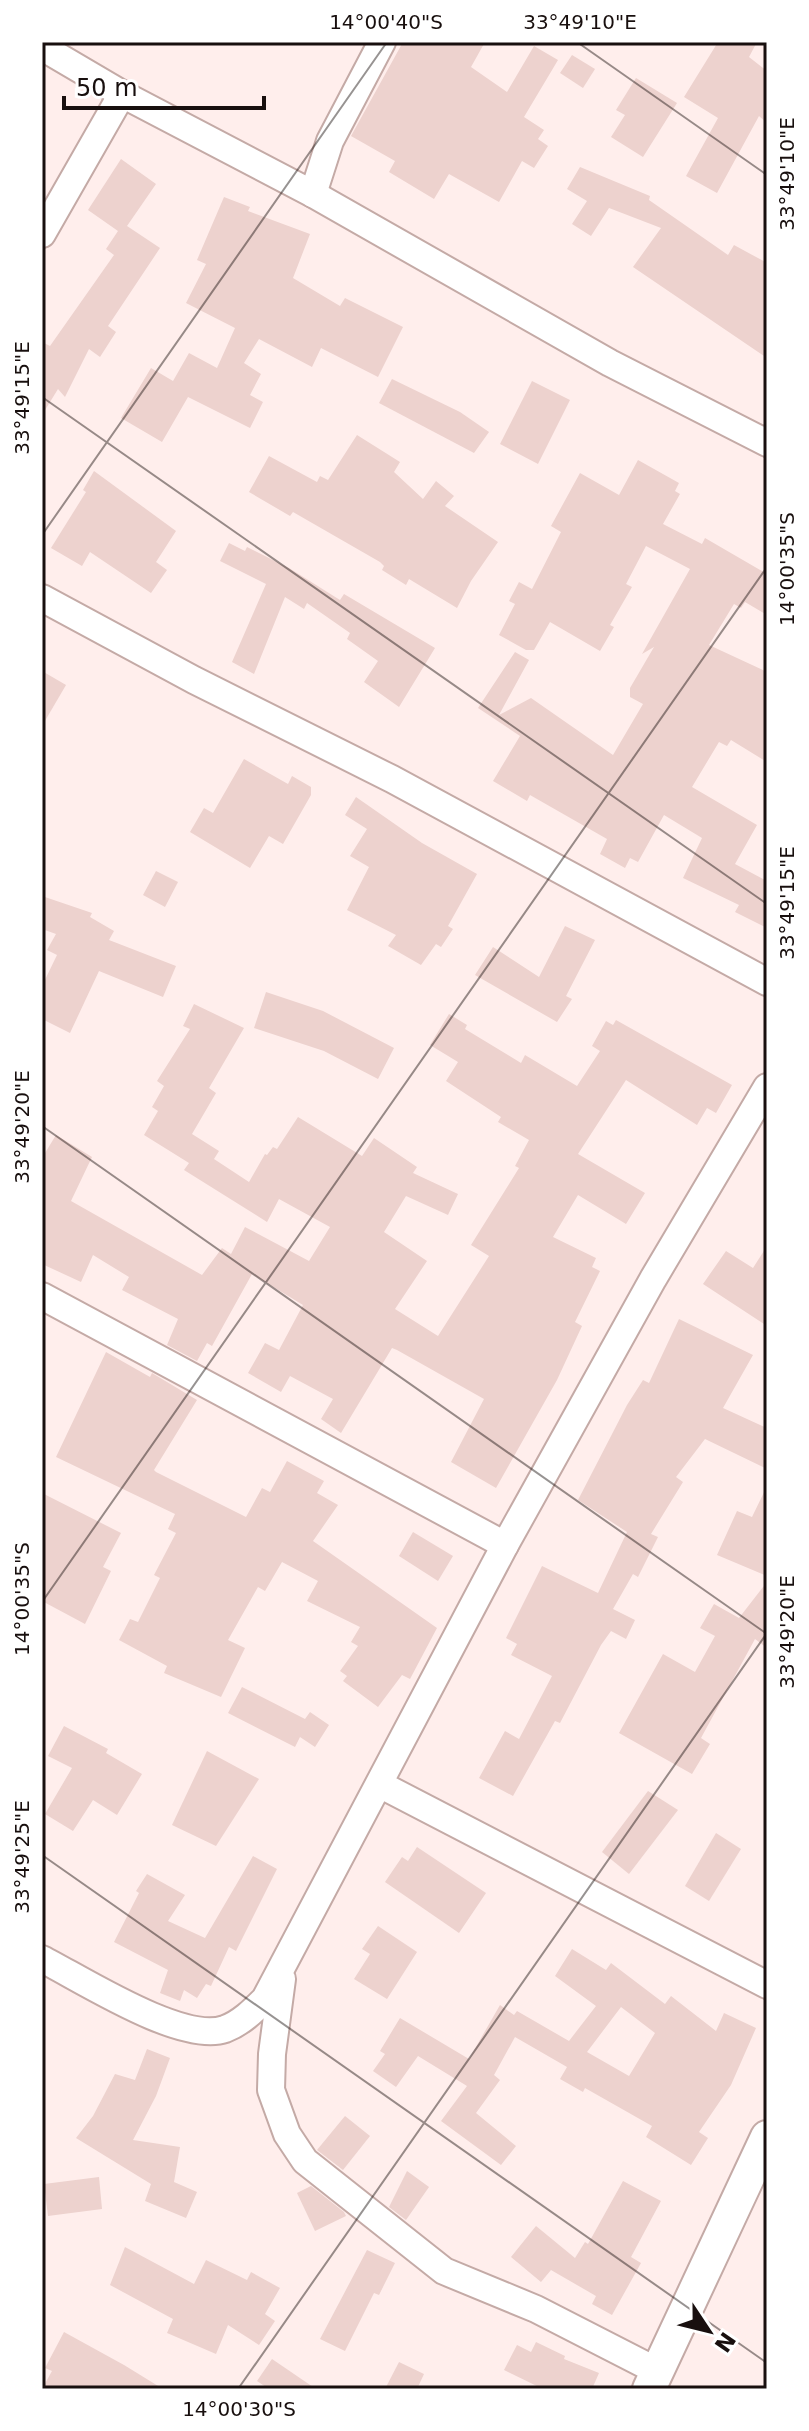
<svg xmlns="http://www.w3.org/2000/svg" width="809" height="2431" viewBox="0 0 809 2431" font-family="'DejaVu Sans',sans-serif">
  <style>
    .building { fill: #edd2ce; fill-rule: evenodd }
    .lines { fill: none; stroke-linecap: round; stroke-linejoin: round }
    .minor-casing { stroke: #c4aaa6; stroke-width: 30 }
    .tertiary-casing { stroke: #c4aaa6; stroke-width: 36 }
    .minor { stroke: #fff; stroke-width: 26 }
    .tertiary { stroke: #fff; stroke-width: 32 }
    .ticks { fill: none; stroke: #180f0e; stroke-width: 2; stroke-opacity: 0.45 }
    .neatline { fill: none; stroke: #180f0e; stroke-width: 3 }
    .ticks-label { font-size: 20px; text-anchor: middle; fill: #180f0e }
  </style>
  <rect width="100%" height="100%" fill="#ffeeec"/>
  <!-- building -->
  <g class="building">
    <path d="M403,42H485L471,67L507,92L534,46L558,60L524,117L544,130L538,139L548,146L534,168L522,161L499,202L449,174L434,199L389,172L395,161L351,136Z"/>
    <path d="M718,42H757L749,57L767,71V123L759,116L717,193L686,176L718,118L684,97Z"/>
    <path d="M572,55L595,69L583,88L560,73Z"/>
    <path d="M636,78L677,103L643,157L611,137L625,115L616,110Z"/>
    <path d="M121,159L156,184L127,226L160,248L108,326L116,332L100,357L89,349L65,397L58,389L42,415V342L50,346L114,255L106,249L118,231L88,210Z"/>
    <path d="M580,167L650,196L649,200L728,255L734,245L767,263V358L633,267L661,228L609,208L591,236L572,224L587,201L567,189Z"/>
    <path d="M224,197L250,207L248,211L310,234L293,278L340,306L345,298L403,327L378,377L321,348L312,367L259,339L244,363L261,374L250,395L263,402L250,428L188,397L162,442L121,418L151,368L173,381L189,353L217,368L235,328L186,303L206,264L197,260Z"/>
    <path d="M392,379L460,412L489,432L474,453L379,403Z"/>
    <path d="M532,381L570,400L538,464L500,444Z"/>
    <path d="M357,435L400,462L394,472L423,499L436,481L454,496L445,506L498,542L471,581L457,608L409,579L406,585L382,570L384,566L380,562L293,512L290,516L249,492L269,456L317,482L320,476L328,480Z"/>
    <path d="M638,460L679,483L675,491L680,494L663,524L702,544L705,538L767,574V615L745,602L741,608L734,604L709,645L767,672V762L731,740L727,746L719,742L692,787L757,825L735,864L767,881V928L735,912L739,905L683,878L702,838L664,815L638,862L630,858L625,868L600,854L607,839L530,795L527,801L493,781L520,736L478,708L515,652L529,660L499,715L531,698L613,755L643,704L630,697V688L654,647L642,654L690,569L646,546L626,584L632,587L610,625L614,627L600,651L550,622L534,650H526L499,635L515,604L509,601L519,582L532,589L561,532L551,526L580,473L619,495Z"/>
    <path d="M94,471L176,531L156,562L167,570L151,593L90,552L82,566L51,548L86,492L83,490Z"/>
    <path d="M229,543L245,551L247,547L289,568L340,600L344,594L435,648L399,707L364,682L378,661L347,639L350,633L307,603L304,609L285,597L254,674L232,662L266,584L220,561Z"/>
    <path d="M42,671L66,685L42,726Z"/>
    <path d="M244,759L288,784L292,776L311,787V795L283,844L269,836L250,868L190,832L204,808L213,813Z"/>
    <path d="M356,797L422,843L477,874L448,926L453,929L441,947L436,944L421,965L388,946L396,935L347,910L369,867L350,856L367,829L345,815Z"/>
    <path d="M156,871L178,882L165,907L143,895Z"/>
    <path d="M42,896L92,913L90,917L114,931L109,940L176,966L163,997L99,971L70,1033L42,1019V986L57,955L47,950L56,934L42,929Z"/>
    <path d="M565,926L595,940L566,996L572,999L557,1022L475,975L493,947L539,977Z"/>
    <path d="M266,992L323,1011L394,1048L378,1079L324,1051L254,1028Z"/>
    <path d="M194,1004L244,1028L209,1088L216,1093L192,1134L219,1151L214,1159L249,1182L265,1154L267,1155L273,1147L277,1149L298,1117L362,1156L374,1138L417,1167L413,1173L458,1194L448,1215L406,1196L384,1232L427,1261L395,1309L438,1336L489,1256L471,1245L519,1168L515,1166L529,1140L498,1122L501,1117L446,1081L458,1062L430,1045L449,1014L467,1025L465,1029L521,1063L525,1055L577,1086L600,1051L592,1046L606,1021L613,1025L616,1020L732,1085L716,1113L707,1108L697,1125L626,1080L578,1154L645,1193L626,1224L578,1195L553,1237L596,1258L592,1267L600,1271L575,1322L582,1326L557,1380L496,1488L451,1462L484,1399L397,1350L392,1348L341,1433L321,1419L333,1399L290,1376L281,1392L248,1373L265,1343L279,1350L303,1305L252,1274L212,1346L207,1343L197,1361L167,1345L178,1319L122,1290L129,1277L93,1255L81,1282L42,1264V1158L56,1135L92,1157L71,1201L202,1275L222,1248L231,1254L245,1227L309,1261L330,1227L279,1199L267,1222L184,1170L189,1163L144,1135L158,1111L152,1107L164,1086L157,1081L190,1029L183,1026Z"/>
    <path d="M767,1246V1326L703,1284L726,1251L753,1268Z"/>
    <path d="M679,1319L753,1355L723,1408L767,1428V1469L705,1439L676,1477L683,1482L651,1534L658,1537L638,1577L633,1574L613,1609L635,1620L626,1639L611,1631L601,1645L560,1723L555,1721L513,1796L479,1778L505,1731L519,1739L552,1676L511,1655L517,1644L506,1638L542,1566L598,1593L627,1532L578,1500L627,1405L643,1380L649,1383Z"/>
    <path d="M106,1352L150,1377L152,1373L197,1400L154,1470L156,1472L246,1517L262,1488L270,1492L287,1461L324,1481L317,1493L338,1505L313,1541L437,1628L410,1679L402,1675L378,1707L343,1681L347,1676L340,1671L358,1646L351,1642L360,1627L307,1601L318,1581L282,1562L265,1591L258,1587L228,1640L245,1648L221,1697L164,1673L167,1666L119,1640L130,1619L138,1622L160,1578L154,1575L176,1533L168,1529L175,1514L56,1457Z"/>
    <path d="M767,1486V1576L717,1555L737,1511L752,1517Z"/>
    <path d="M42,1493L121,1533L103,1567L111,1571L85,1624L42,1601Z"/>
    <path d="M413,1532L453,1556L438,1581L399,1556Z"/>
    <path d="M767,1582V1648L755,1639L701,1738L710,1744L692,1774L619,1733L663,1654L695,1672L715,1636L700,1628L714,1604L739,1618Z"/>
    <path d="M242,1687L305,1719L310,1712L329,1725L315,1747L300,1737L295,1747L228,1713Z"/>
    <path d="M64,1726L108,1749L106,1753L142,1774L117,1815L93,1800L73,1831L45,1814L72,1768L48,1756Z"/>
    <path d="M207,1751L259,1779L216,1846L172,1825Z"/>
    <path d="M648,1791L678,1810L629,1874L602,1852Z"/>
    <path d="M716,1833L741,1849L709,1901L685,1886Z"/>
    <path d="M417,1847L486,1893L459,1933L385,1882L402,1857L408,1861Z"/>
    <path d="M253,1856L277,1869L236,1951L229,1947L211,1986L206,1984L197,1998L184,1990L180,2001L160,1993L168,1970L114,1942L139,1893L136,1891L147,1874L185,1895L168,1921L205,1938Z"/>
    <path d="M378,1926L417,1952L387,1999L354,1979L370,1954L362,1949Z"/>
    <path d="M572,1949L606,1970L611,1963L665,2004L671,1996L716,2031L724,2013L756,2028L731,2085L699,2132L708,2138L691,2165L646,2137L652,2126L585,2088L583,2092L560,2079L567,2067L515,2037L494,2075L500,2080L476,2113L516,2146L501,2165L441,2121L467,2086L418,2056L396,2087L373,2071L385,2054L380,2051L400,2018L469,2059L500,2005L514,2015L517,2011L569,2041L596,2006L555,1976ZM621,2007L655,2033L629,2076L587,2052Z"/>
    <path d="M147,2049L170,2058L156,2096L133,2140L180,2147L174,2182L197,2192L186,2218L145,2201L151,2184L76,2138L93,2116L115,2074L135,2080Z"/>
    <path d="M345,2116L370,2136L343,2170L317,2150Z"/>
    <path d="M407,2171L429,2187L406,2220L389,2207Z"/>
    <path d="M99,2177L102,2209L48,2216L44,2184Z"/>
    <path d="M623,2181L661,2201L631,2257L641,2263L612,2315L592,2304L596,2296L551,2270L541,2282L511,2257L536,2226L575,2258L585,2242L588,2244Z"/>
    <path d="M311,2186L344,2212L346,2216L315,2231L297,2193Z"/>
    <path d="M125,2247L194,2284L206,2260L247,2280L251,2272L280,2288L265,2314L275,2321L259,2345L228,2325L216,2354L167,2333L173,2319L110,2285Z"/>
    <path d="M367,2250L395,2263L379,2295L374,2293L345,2351L320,2339Z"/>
    <path d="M64,2332L124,2365L163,2389H42L52,2371L45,2368Z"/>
    <path d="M536,2342L565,2356L564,2359L599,2373L592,2389H543L504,2370L517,2345L531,2352Z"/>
    <path d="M272,2359L316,2389H269L257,2381Z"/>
    <path d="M399,2362L424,2374L417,2389H385Z"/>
  </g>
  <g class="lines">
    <defs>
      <g id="minor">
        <path d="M42,47L122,94L313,194L610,363L767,443"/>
        <path d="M313,194L330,141L382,42"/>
        <path d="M42,234L122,94"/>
        <path d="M42,598L194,680L392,779L767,982"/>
        <path d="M42,1296L505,1545"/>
        <path d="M381,1785L767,1985"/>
        <path d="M42,1959C83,1980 182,2044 225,2029C241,2023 253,2011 265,1999L505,1545L653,1279L767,1087"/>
        <path d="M282,1979L272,2054L271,2090L287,2134L305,2161L444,2271L536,2309L657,2371"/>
      </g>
      <path id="tertiary" d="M649,2389L767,2137"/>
    </defs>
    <!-- minor casing -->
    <use href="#minor" class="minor-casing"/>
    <!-- tertiary casing -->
    <use href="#tertiary" class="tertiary-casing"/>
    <!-- minor -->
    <use href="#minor" class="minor"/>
    <!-- tertiary -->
    <use href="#tertiary" class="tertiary"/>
  </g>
  <!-- ticks -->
  <path class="ticks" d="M577,42L767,175M42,397L767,904M42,535L387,42M42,1126L767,1634M42,1602L767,567M42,1855L767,2363M238,2389L767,1633"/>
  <!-- border -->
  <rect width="809" height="2431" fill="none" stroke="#ffffff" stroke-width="88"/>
  <!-- north arrow -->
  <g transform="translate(709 2331) rotate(125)" stroke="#ffffff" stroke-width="6" paint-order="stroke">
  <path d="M0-6L14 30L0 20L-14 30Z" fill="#180f0e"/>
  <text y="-12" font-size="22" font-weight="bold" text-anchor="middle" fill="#180f0e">N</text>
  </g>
  <!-- scale -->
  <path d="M64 96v12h200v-12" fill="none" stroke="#180f0e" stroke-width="4"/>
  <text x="76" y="96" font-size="24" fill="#180f0e" stroke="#ffffff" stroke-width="6" paint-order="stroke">50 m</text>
  <rect x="44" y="44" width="721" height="2343" class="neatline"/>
  <g class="ticks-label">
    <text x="386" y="29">14°00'40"S</text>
    <text x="580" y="29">33°49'10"E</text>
    <text transform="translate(787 174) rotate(-90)" y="7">33°49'10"E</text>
    <text transform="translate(22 398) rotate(-90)" y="7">33°49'15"E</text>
    <text transform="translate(787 569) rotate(-90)" y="7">14°00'35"S</text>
    <text transform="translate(787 903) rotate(-90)" y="7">33°49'15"E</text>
    <text transform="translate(22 1127) rotate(-90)" y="7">33°49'20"E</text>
    <text transform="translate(22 1599) rotate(-90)" y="7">14°00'35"S</text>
    <text transform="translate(787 1632) rotate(-90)" y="7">33°49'20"E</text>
    <text transform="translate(22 1857) rotate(-90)" y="7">33°49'25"E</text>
    <text x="239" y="2416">14°00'30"S</text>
  </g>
</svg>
